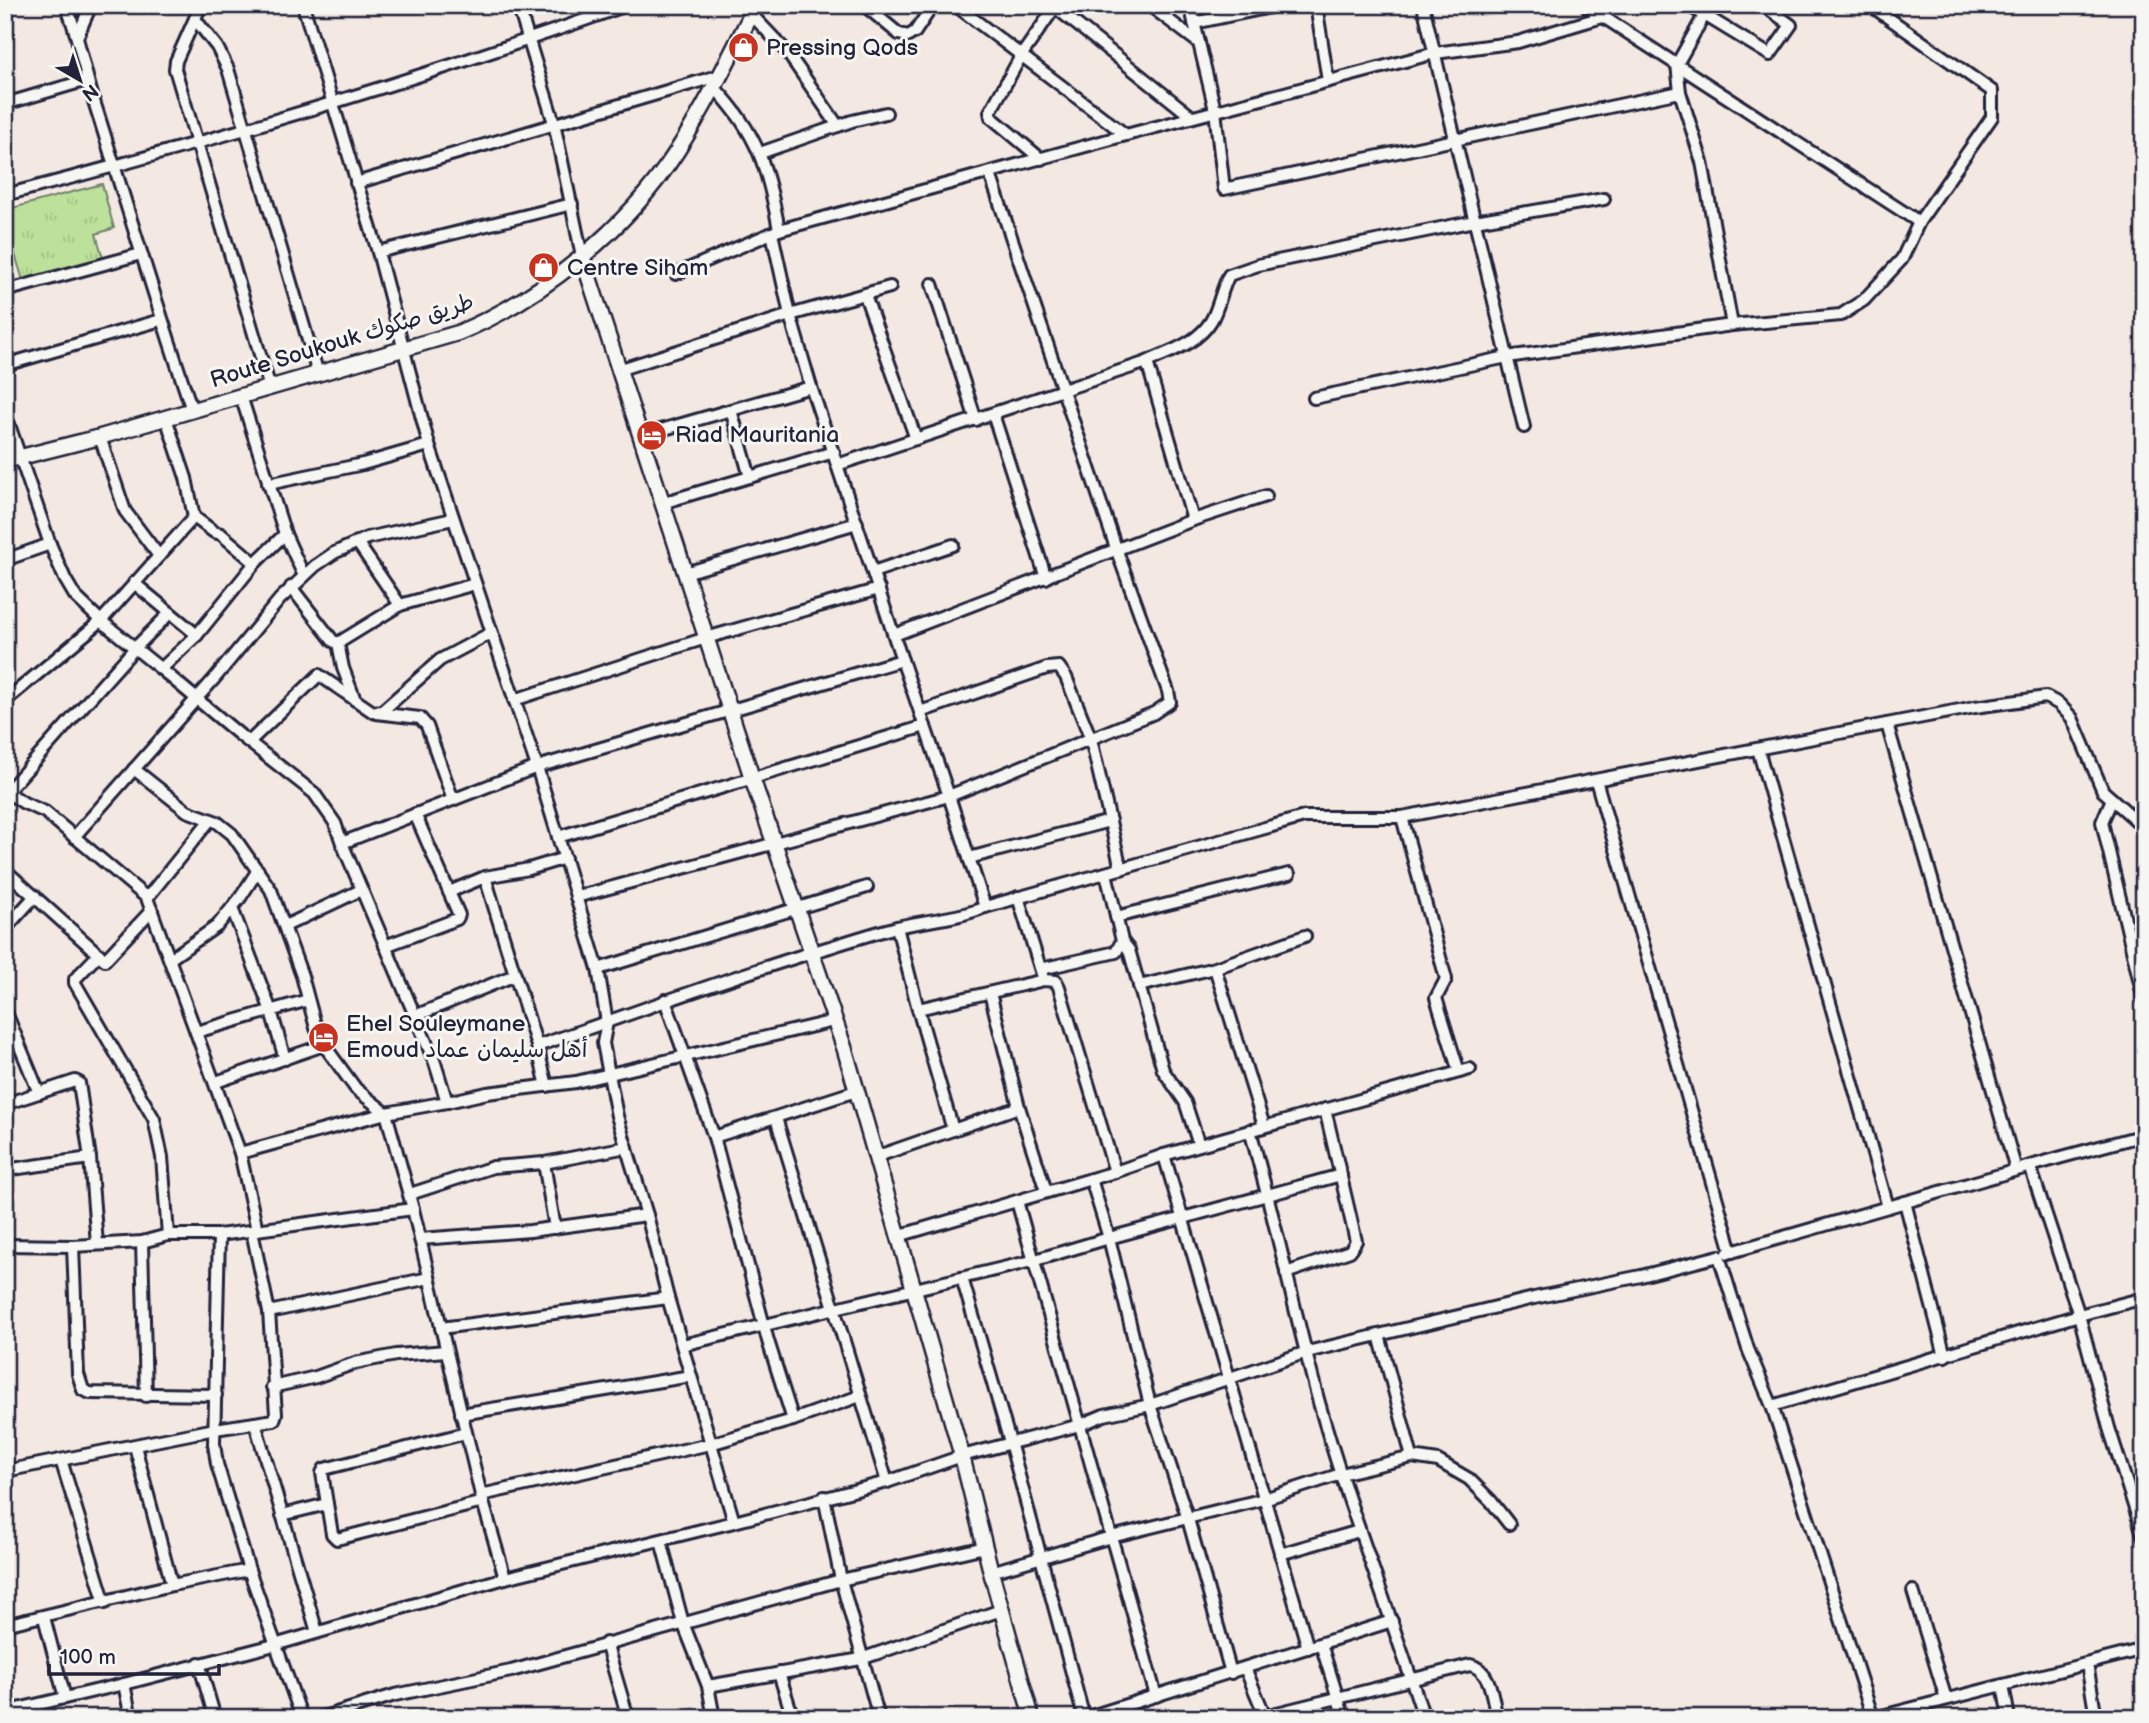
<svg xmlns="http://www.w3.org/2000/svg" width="2149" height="1723" viewBox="0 0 2149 1723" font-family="'Balsamiq Sans','Playpen Sans Arabic',sans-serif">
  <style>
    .grass { fill: url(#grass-tufts); stroke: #70826b; stroke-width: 2 }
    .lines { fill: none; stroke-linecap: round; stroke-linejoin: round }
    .minor-casing { stroke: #22223b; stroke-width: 16 }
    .tertiary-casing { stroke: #22223b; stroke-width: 19 }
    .minor { stroke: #f6f6f2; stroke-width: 10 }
    .tertiary { stroke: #f6f6f2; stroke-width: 14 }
    .labels { text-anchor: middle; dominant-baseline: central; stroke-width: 6; stroke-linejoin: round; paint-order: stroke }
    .poi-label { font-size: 23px; fill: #22223b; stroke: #f6f6f2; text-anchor: start }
    .street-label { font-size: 23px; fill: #22223b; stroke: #f6f6f2 }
  </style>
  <defs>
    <pattern id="grass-tufts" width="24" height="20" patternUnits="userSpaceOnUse" patternTransform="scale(1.75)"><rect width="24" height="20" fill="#bde19b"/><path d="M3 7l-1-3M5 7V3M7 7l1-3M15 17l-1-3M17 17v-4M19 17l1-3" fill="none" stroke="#a2c186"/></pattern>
  </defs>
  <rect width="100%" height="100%" fill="#f4e9e2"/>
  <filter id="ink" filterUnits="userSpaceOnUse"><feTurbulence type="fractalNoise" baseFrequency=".0143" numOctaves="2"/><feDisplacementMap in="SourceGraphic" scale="14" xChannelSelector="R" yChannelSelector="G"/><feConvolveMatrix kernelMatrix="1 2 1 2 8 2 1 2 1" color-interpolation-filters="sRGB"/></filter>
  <g filter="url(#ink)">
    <!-- grass -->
    <path class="grass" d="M102,184L114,228L96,234L103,258L23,280L5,222V210Z"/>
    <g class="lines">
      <defs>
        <g id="minor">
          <path d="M66,5C79,37 83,66 93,98C126,202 157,307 192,410"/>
          <path d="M201,5L176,61L175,69L270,388"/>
          <path d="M303,5L378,252L429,445L537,767L598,969L607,1022L603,1043L617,1116L647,1215L668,1298L734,1522"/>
          <path d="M518,5L554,123L582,256"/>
          <path d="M864,5L899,34L908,36L915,32L933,5"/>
          <path d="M955,5L1126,135L1435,53L1518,42L1602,17"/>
          <path d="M1057,5L1055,7L1192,117"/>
          <path d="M1149,5L1199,43"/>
          <path d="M1190,5L1215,110L1224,189L1680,92"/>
          <path d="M1316,5L1328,81"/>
          <path d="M1423,5L1524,427"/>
          <path d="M1585,5L1919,222"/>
          <path d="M1688,5L1770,55L1791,25L1763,5"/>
          <path d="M1710,5L1677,64L1680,92L1702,162L1732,325"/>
          <path d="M751,14L787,52L838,126"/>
          <path d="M195,19L217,47L228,69L318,374"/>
          <path d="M1194,23L1280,5"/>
          <path d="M78,35L91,5"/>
          <path d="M714,87C758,133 768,169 779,230"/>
          <path d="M5,104L87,80"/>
          <path d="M760,153L852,121L886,113"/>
          <path d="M1041,159L991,117L990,112L1021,56L1055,7L1053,5"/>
          <path d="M356,183L721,75"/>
          <path d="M5,195C215,141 423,78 627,5"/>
          <path d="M772,233L790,315L811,387L902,660"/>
          <path d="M378,252L572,204"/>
          <path d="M676,274L779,230L1126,135"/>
          <path d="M932,284L976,420"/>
          <path d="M5,291L141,254"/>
          <path d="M865,295L916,439"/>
          <path d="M1147,362C1170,351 1197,344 1211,321C1219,308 1221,290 1229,275L1258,265L1475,221L1604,199"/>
          <path d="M5,365L161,320"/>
          <path d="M618,370L790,315L890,287"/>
          <path d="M241,396L285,534L304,576"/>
          <path d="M1314,398L1507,357L1732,325L1841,315L1864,300L1902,259L1919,222L1992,117V91L1870,5"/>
          <path d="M731,410L750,477"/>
          <path d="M5,413L50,544L65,579L75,596L101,621L161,669L241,736L314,793L335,823L342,843L537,767L902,660L949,796L576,897"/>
          <path d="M993,414L1046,578"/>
          <path d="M166,418L186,478L194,517L214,532L221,534L255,563"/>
          <path d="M640,436L811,387"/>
          <path d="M100,437L125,511L159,556"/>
          <path d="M837,465L1147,362L1193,520"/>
          <path d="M268,484L363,464L429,445"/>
          <path d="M662,503L834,452"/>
          <path d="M357,542L400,605"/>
          <path d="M5,560L50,544"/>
          <path d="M873,572L953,545"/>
          <path d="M685,573L857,523"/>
          <path d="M134,583L197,635"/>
          <path d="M291,587L333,641L338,643L400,605L475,584"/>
          <path d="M894,635L1193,520L1266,496"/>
          <path d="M338,643L343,668L355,700"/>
          <path d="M161,669L197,635L255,563L285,534"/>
          <path d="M514,700L706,638L879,589"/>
          <path d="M5,701L101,621L194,517"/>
          <path d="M920,712L1047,668L1059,667L1066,677L1091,739L1121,869"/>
          <path d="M376,713L420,718L427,726L453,800"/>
          <path d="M1887,724L2016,1170"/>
          <path d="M249,742L319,675L373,712L382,711L440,660L491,633"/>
          <path d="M1758,749L1888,1207"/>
          <path d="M134,769L187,811L217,822L232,834L271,890L302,976L316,1028L324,1045L356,1089L386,1113"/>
          <path d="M1596,780L1732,1252"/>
          <path d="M7,792L24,803L45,812L147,898L240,1153L257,1230"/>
          <path d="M5,794L135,648L170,613"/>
          <path d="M2112,799L2102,822L2144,1000"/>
          <path d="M1402,817L1446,979L1436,998L1459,1072"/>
          <path d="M74,837L214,679L280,599L315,566L334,553L367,538L453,519"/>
          <path d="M558,837L925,726"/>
          <path d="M342,843L435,1063L447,1102L386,1113L413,1209"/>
          <path d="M969,858L1110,821"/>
          <path d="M5,870L105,960L152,910"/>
          <path d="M485,877L537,1046L547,1086"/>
          <path d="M449,892L485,877L529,869L565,858"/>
          <path d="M1018,897L1042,974"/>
          <path d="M147,898L210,820"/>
          <path d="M985,907L1304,817H1402L1975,707L2046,697L2059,704L2072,718L2103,791L2138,822L2144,820"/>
          <path d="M232,908L271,1011L285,1059"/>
          <path d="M1116,917L1289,874"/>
          <path d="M285,926L361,890"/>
          <path d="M897,927L918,1009L953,1130"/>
          <path d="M5,929L35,896"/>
          <path d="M1122,941L1129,950L1163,1070L1185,1102L1199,1145"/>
          <path d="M385,946L457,919L459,915L415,814"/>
          <path d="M99,954L75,979V983L154,1119L162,1157L168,1235"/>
          <path d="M170,959L217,926L240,898L258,870"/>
          <path d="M1215,968L1264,1126"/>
          <path d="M598,969L867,887"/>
          <path d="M1041,969L1116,952L1122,941L1106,873"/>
          <path d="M1139,986L1215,968L1305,936"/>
          <path d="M990,993L1019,1107L1046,1191"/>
          <path d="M665,1000L714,1137L768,1341L793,1420"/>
          <path d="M918,1009L1044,980L1056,981L1059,987L1115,1172"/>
          <path d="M5,1010L39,1093"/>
          <path d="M415,1016L515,975"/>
          <path d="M196,1032L308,1000"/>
          <path d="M537,1046C635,1013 731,976 830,947C852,940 874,933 897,927C926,920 957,919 985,907L949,796L1154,713L1170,702L1168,691L1117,551L990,174"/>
          <path d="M216,1082L324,1045"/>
          <path d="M447,1102L487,1093L576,1082L834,1021"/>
          <path d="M5,1104L75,1081L79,1083L90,1158L97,1244"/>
          <path d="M776,1118L887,1482"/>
          <path d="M1250,1130C1275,1219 1294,1310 1318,1399C1348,1507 1390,1611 1424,1718"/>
          <path d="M714,1137L856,1091"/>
          <path d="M240,1153L386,1113"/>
          <path d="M1164,1155L1308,1648"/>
          <path d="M875,1157L1019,1107"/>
          <path d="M544,1163L555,1228"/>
          <path d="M5,1170L90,1158"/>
          <path d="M1091,1179L1109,1238L1150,1405L1307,1352L1534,1298L1641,1276L1719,1256L1748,1349L1772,1406L1873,1718"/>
          <path d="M410,1194L493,1167L544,1163L627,1147"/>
          <path d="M1017,1201L1156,1696"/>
          <path d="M1905,1202L1945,1356"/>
          <path d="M252,1231L269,1312L429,1278"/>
          <path d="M219,1235L214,1444L217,1464L249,1570L302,1718"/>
          <path d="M898,1236L1115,1172L1164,1155L1470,1069"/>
          <path d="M420,1239L530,1231L647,1215"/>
          <path d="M142,1242L146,1396"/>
          <path d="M5,1245L73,1246L142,1242L168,1235H219L413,1209L481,1495L505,1578"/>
          <path d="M73,1246L78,1374L83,1390L90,1393L216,1395"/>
          <path d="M1728,1253L2062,1157L2144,1135"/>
          <path d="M1286,1273L1350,1251L1356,1241L1325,1109"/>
          <path d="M962,1278L1010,1442L1084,1718"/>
          <path d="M2144,1298L2079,1315L2109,1428L2144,1537"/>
          <path d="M441,1328L668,1298"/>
          <path d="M1379,1335L1412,1457"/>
          <path d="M682,1345L1032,1261L1109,1238L1341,1175"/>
          <path d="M272,1387L316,1377L355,1363L396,1355L446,1351"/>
          <path d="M1772,1406L2079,1315L2030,1166"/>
          <path d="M461,1414L691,1376"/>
          <path d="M255,1423L317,1632"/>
          <path d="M466,1433L324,1469L322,1473L332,1534L337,1539L483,1502"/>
          <path d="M135,1446L172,1585"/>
          <path d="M61,1460L105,1603"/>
          <path d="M5,1471L215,1429L274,1420L276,1414L269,1312"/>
          <path d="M481,1495L710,1444L793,1420L860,1396"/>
          <path d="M824,1497L841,1580L879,1718"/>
          <path d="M282,1515L327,1504"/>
          <path d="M661,1541L683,1623L708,1686L714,1718"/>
          <path d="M1280,1554L1359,1531"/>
          <path d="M991,1572L1111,1537L1264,1499L1341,1474L1412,1457L1438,1461L1469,1479L1491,1501L1509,1524"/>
          <path d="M1913,1591L1946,1699"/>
          <path d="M44,1617L65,1698"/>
          <path d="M5,1625L172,1585L249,1570"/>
          <path d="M606,1643L628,1718"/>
          <path d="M1321,1644L1344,1718"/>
          <path d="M199,1663L215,1718"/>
          <path d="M2087,1664L2096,1718"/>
          <path d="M1245,1668L1266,1718"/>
          <path d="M779,1673L793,1718"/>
          <path d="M124,1684L131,1718"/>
          <path d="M2003,1685L2009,1718"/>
          <path d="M708,1686L861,1659L1001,1610"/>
          <path d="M5,1712L124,1684L278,1644L505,1578L734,1522L887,1482L962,1456L1080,1425L1104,1415L1150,1405L1188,1519L1231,1673"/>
          <path d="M320,1718L395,1695L511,1671L841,1580L985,1547"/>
          <path d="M1085,1718L1392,1621"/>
          <path d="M1257,1718L1470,1665C1492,1670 1492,1699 1497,1718"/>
          <path d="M1874,1718L2144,1649"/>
        </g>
        <g id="tertiary">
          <path d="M582,256L752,778L845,1050L962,1456L991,1572L1032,1718"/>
          <path d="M5,461L100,437L458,333C542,298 627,229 677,151C707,104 731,54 756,5"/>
        </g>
      </defs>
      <!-- minor casing -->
      <use href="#minor" class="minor-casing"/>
      <!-- tertiary casing -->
      <use href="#tertiary" class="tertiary-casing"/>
      <!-- minor -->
      <use href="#minor" class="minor"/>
      <!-- tertiary -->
      <use href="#tertiary" class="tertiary"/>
    </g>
  </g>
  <!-- icons -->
  <defs>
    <symbol id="shop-disc" viewBox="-11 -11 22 22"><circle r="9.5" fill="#c8321e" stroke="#f6f6f2"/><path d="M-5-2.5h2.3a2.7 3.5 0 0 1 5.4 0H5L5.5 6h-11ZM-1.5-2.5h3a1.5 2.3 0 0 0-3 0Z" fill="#fff"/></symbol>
    <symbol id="hotel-disc" viewBox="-11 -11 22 22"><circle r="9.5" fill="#c8321e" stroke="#f6f6f2"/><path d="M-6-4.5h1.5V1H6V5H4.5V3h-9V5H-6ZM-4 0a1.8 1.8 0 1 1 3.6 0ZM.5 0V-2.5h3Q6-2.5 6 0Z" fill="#fff"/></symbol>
  </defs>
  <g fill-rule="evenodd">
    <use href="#shop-disc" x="726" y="30" width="35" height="35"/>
    <use href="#shop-disc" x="526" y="250" width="35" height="35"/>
    <use href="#hotel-disc" x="634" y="418" width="35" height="35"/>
    <use href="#hotel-disc" x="306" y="1020" width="35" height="35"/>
  </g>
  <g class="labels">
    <!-- poi labels -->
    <g class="poi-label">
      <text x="766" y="48">Pressing Qods</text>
      <text x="567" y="268">Centre Siham</text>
      <text x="675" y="435">Riad Mauritania</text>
      <text x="346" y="1024">Ehel Souleymane<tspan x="346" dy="26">Emoud أهل سليمان عماد</tspan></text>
    </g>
    <!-- street labels -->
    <g class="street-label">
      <text transform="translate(342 341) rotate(-17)">Route Soukouk طريق صكوك</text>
    </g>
  </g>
  <!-- margin -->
  <rect width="2149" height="1723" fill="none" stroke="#f6f6f2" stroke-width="28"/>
  <rect x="14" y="14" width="2121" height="1695" fill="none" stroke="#22223b" stroke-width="2.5" filter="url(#ink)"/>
  <!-- north arrow -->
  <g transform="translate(80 80) rotate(141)" stroke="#f6f6f2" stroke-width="5" paint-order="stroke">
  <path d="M0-5L12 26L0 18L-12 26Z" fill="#22223b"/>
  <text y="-10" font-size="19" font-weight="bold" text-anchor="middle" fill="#22223b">N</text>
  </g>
  <!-- scale -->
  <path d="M49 1664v10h170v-10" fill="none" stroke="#22223b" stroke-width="3.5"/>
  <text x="60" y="1664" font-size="21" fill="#22223b" stroke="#f6f6f2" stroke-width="5" paint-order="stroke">100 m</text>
</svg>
